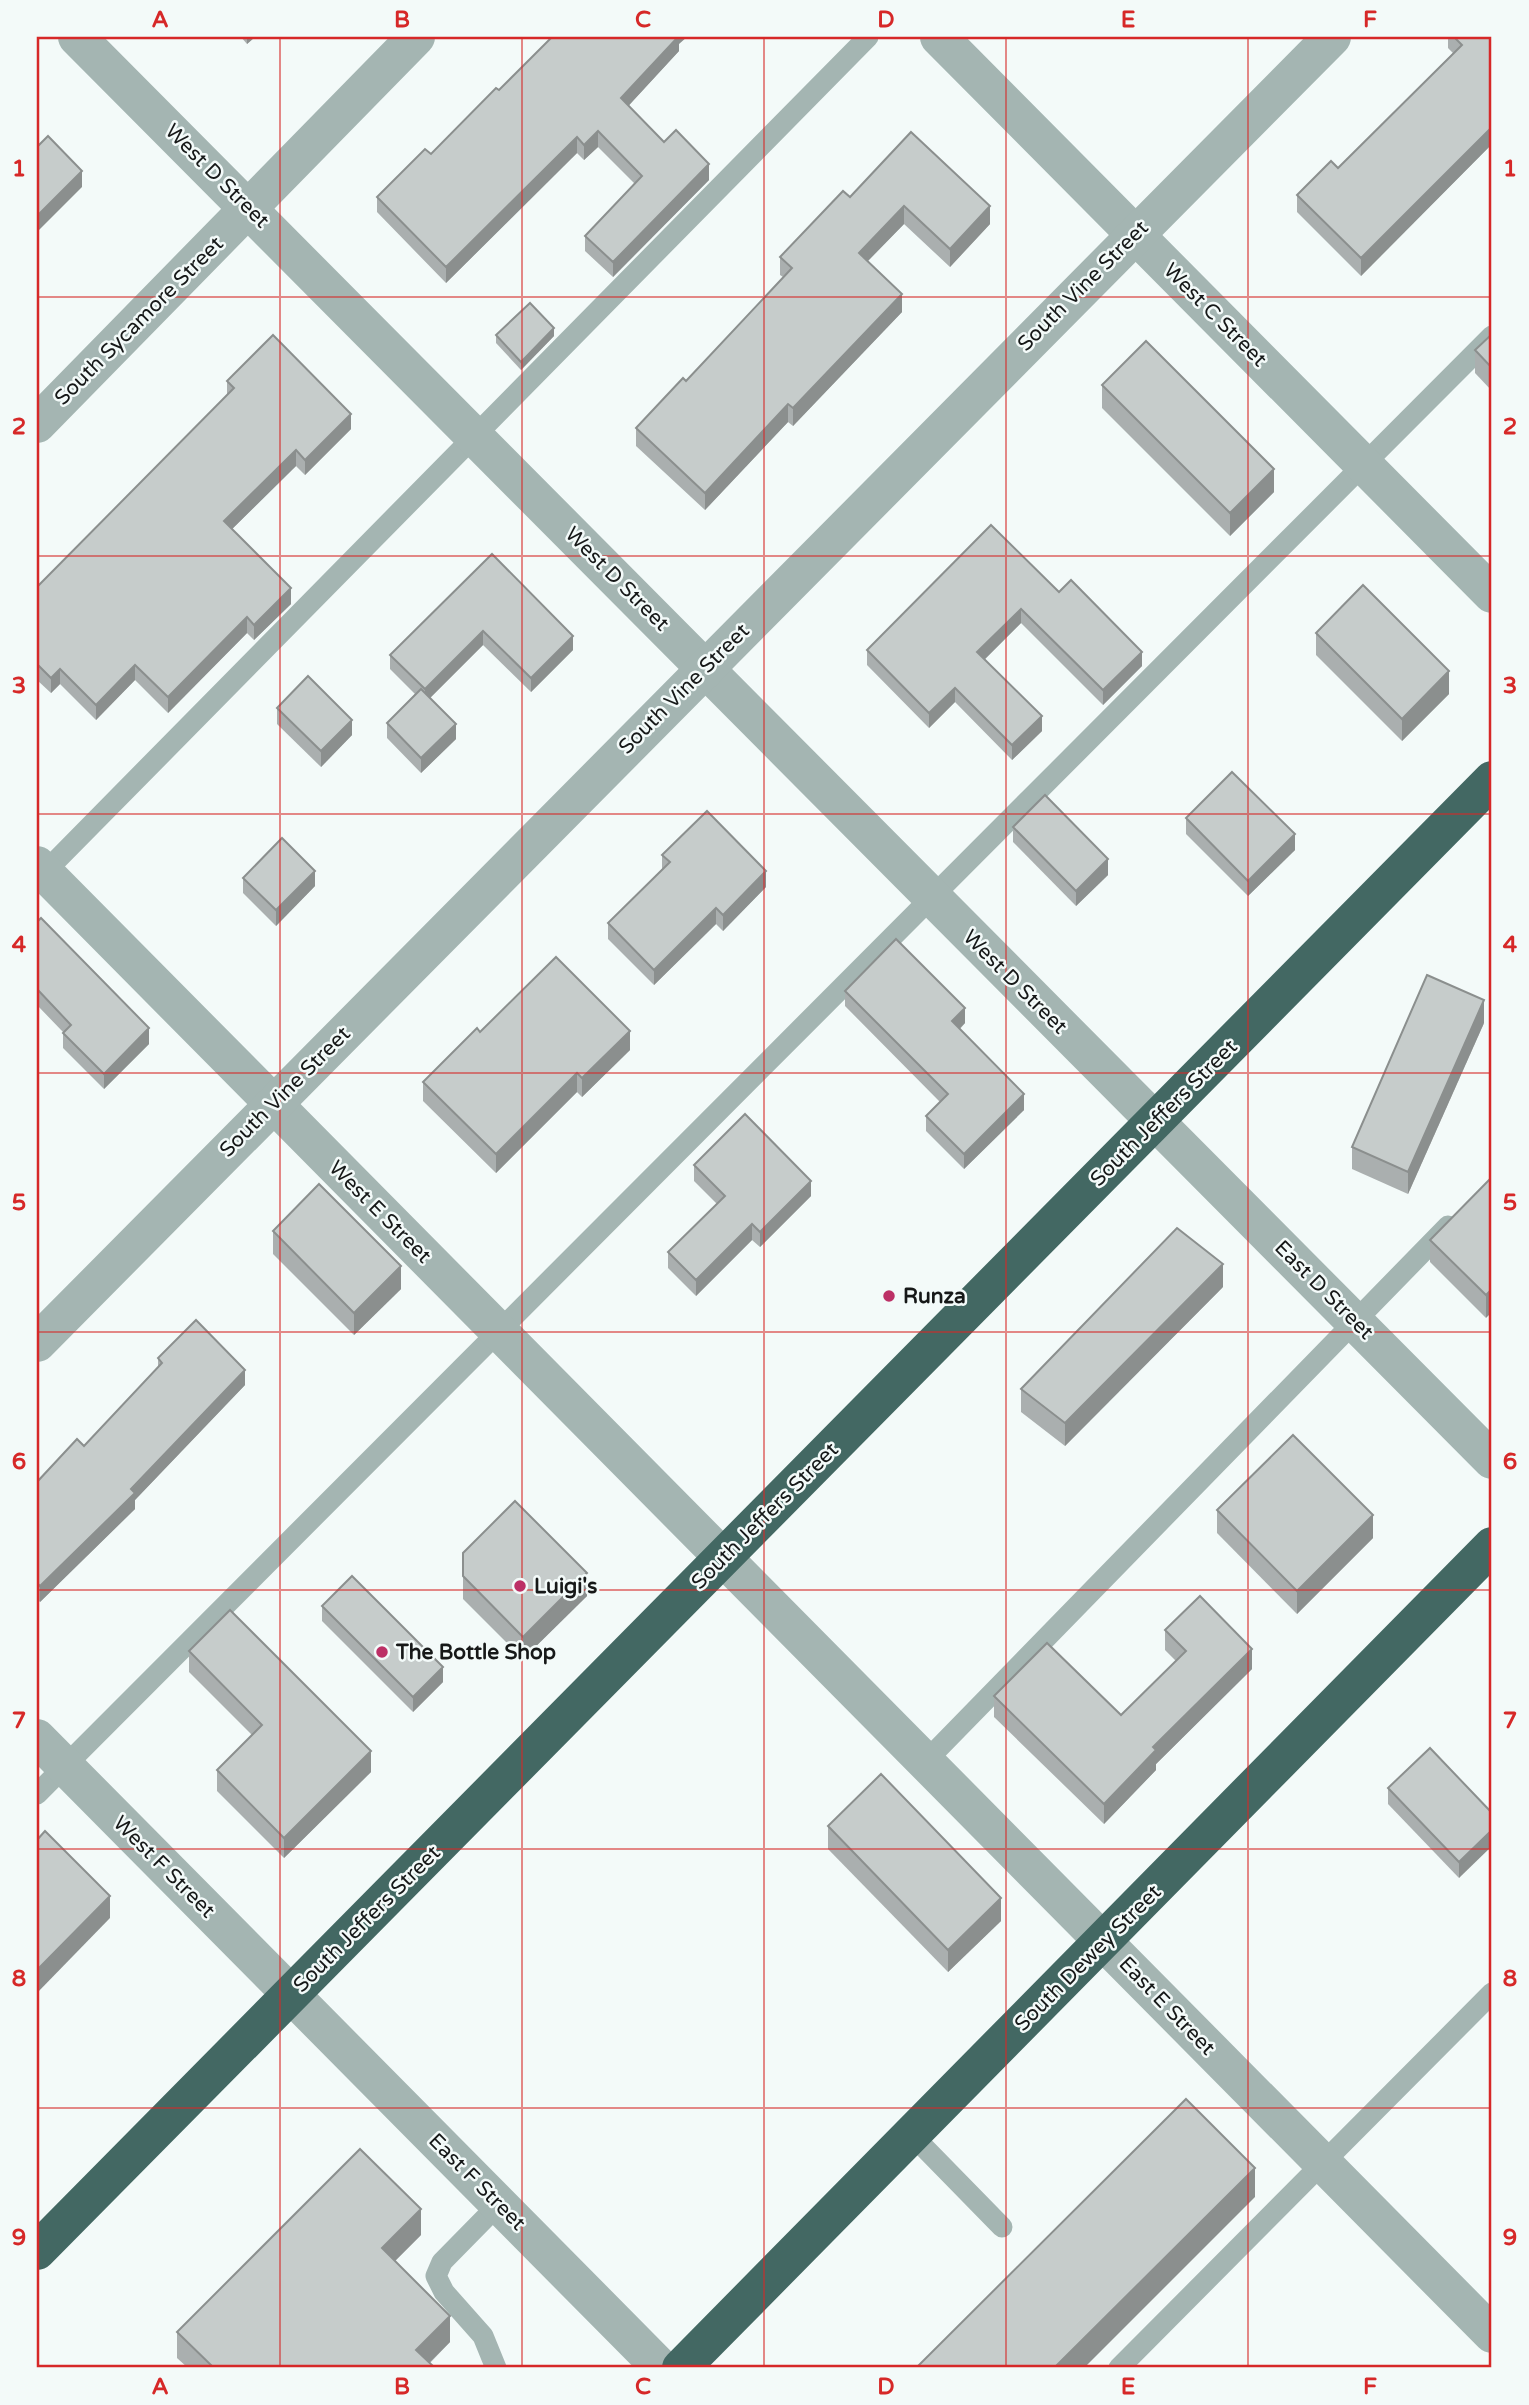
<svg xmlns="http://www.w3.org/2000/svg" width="1529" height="2405" viewBox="0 0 1529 2405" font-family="'Varela Round',sans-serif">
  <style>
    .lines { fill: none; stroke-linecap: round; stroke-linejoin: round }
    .lane { stroke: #a4b5b2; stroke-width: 21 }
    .street { stroke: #a4b5b2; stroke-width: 38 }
    .highway { stroke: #436863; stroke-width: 38 }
    .wall { fill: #aaafaf }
    .shaded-wall { fill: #8b8f8e }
    .building { fill: #c6cccb; stroke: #8b8f8e; stroke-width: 2 }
    .grid { fill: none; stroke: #d62828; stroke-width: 2; stroke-opacity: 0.55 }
    .poi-dot { fill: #bc3066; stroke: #f3faf9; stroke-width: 2.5 }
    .labels { text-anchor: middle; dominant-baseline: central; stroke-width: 5; stroke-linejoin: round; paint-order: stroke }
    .street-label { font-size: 21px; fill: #161818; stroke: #f3faf9 }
    .poi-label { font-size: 21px; font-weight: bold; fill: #161818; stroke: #f3faf9; text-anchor: start }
    .neatline { fill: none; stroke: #d62828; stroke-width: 2.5 }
    .grid-label { font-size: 23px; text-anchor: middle; font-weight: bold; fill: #d62828 }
  </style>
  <rect width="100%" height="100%" fill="#f3faf9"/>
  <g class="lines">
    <!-- lane -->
    <g class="lane">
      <path d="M38,879L868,37"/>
      <path d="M925,1762L1448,1226"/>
      <path d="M37,1794L1492,336"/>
      <path d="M913,2136L1002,2227"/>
      <path d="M496,2368L483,2336L444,2292L436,2276L442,2262L499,2204"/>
      <path d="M1119,2368L1492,1993"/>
    </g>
    <!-- street -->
    <g class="street">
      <path d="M77,37L1492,1460"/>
      <path d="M939,37L1492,594"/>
      <path d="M37,424L416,37"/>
      <path d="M37,865L1492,2334"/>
      <path d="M37,1343L1332,37"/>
      <path d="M37,1738L661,2368"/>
    </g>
    <!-- highway -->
    <g class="highway">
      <path d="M37,2251L1492,780"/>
      <path d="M681,2368L1492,1546"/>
    </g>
  </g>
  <!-- wall -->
  <g class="wall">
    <path d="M241,37H255L247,44Z"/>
    <path d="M1448,37H1492V144L1361,276L1297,212V195L1338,168L1453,53L1448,48Z"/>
    <path d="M679,44V51L628,106L664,142L709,180L613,277L585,251V236L635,184L598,147L584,160L577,153L446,283L377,212V197L431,154Z"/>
    <path d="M911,132L990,224L950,267L904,224L868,261L902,312L793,426L788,422L705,510L636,446V428L686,381L783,277L780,275V257L850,197Z"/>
    <path d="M1492,334V391L1475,373V350Z"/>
    <path d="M496,335L554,336L521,370L496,343Z"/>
    <path d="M227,381L351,429L305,475L296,466L232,529L291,604L254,640L247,633L168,713L135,680L96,720L60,684L51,693L37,680V587L227,396Z"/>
    <path d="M1102,385L1274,492L1230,536L1102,408Z"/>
    <path d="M492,554L573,650L531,692L483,645L430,698L456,739L421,773L387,738V723L415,694L390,669V655Z"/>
    <path d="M1059,592L1142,666L1103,705L1021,623L985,659L1042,731L1012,760L955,702L929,728L867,665V650Z"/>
    <path d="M1316,633L1449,694L1402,741L1316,655Z"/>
    <path d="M277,708L352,735L321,767L277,724Z"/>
    <path d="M1186,818L1295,850L1248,896L1186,834Z"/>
    <path d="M1013,827L1108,875L1076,906L1013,842Z"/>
    <path d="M662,855L766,887L723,931L716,924L654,985L608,939V923L662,869Z"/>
    <path d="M243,878L315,886L276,926L243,893Z"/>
    <path d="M37,922L149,1044L104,1089L63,1048V1032L37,1005Z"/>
    <path d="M845,991L965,1023L960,1029L1024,1110L964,1169L926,1131V1116L940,1102L845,1006Z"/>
    <path d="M1484,1023L1408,1194L1352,1169V1147Z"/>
    <path d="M480,1032L630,1050L582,1097L577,1092L496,1173L423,1101V1082Z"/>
    <path d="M694,1165L811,1196L760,1247L752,1240L696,1296L668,1268V1252L717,1204L694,1181Z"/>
    <path d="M1492,1177L1486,1318L1430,1262V1240Z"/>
    <path d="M273,1231L401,1289L354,1335L273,1254Z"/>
    <path d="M1223,1287L1065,1446L1021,1412V1389Z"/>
    <path d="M158,1358L245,1385L135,1500V1509L40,1602L37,1599V1482L84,1446L158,1367Z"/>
    <path d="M1217,1510L1373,1538L1297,1614L1217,1533Z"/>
    <path d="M463,1553L587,1596L523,1659L463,1599Z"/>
    <path d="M322,1606L443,1682L413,1712L322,1621Z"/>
    <path d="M1165,1630L1252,1669L1156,1764V1770L1104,1824L994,1717V1696L1121,1715L1176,1661L1165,1650Z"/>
    <path d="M189,1651L371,1772L284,1858L217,1791V1770L252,1735L189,1672Z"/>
    <path d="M1388,1788L1492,1813L1459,1878L1388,1804Z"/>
    <path d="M828,1826L1001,1921L948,1972L828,1849Z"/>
    <path d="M421,2235L395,2261L450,2342L430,2363L434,2368H188L177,2358V2332Z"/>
  </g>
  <!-- shaded-wall -->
  <g class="shaded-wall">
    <path d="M247,37H255L247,44Z"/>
    <path d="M676,37H687L679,44V51L621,114V98Z"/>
    <path d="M1492,127V144L1361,276V258Z"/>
    <path d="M598,131V147L584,160V145Z"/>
    <path d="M577,137V153L446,283V267Z"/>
    <path d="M709,164V180L613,277V262Z"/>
    <path d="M82,171V187L37,232V216Z"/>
    <path d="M904,206V224L859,270V253Z"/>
    <path d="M990,206V224L950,267V249Z"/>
    <path d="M902,294V312L793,426V408Z"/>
    <path d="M554,328V336L521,370V362Z"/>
    <path d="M788,404V422L705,510V493Z"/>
    <path d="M351,414V429L305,475V460Z"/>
    <path d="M296,450V466L224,537V521Z"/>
    <path d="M1274,469V492L1230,536V513Z"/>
    <path d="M291,588V604L254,640V625Z"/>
    <path d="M1021,609V623L977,667V652Z"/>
    <path d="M247,617V633L168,713V697Z"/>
    <path d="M483,631V645L425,703V689Z"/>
    <path d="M573,636V650L531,692V678Z"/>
    <path d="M1142,652V666L1103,705V690Z"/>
    <path d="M135,665V680L96,720V705Z"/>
    <path d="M60,669V684L51,693V678Z"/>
    <path d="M1449,671V694L1402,741V719Z"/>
    <path d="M955,688V702L929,728V713Z"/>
    <path d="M1042,716V731L1012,760V745Z"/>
    <path d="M352,720V735L321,767V751Z"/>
    <path d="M456,724V739L421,773V758Z"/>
    <path d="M1295,834V850L1248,896V881Z"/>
    <path d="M1108,859V875L1076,906V891Z"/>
    <path d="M315,871V886L276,926V910Z"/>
    <path d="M766,871V887L723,931V915Z"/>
    <path d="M716,908V924L654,985V970Z"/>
    <path d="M1484,1000V1023L1408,1194V1172Z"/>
    <path d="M965,1008V1023L952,1036V1021Z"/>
    <path d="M149,1028V1044L104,1089V1074Z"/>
    <path d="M630,1031V1050L582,1097V1078Z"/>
    <path d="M577,1073V1092L496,1173V1154Z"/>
    <path d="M1024,1094V1110L964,1169V1154Z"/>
    <path d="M811,1181V1196L760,1247V1232Z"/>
    <path d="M752,1224V1240L696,1296V1280Z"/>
    <path d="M1223,1264V1287L1065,1446V1423Z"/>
    <path d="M401,1266V1289L354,1335V1313Z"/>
    <path d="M1492,1289V1312L1486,1318V1295Z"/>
    <path d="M245,1370V1385L135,1500V1509L40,1602V1586Z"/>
    <path d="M1373,1515V1538L1297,1614V1591Z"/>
    <path d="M587,1573V1596L523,1659V1637Z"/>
    <path d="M1252,1649V1669L1156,1764V1770L1104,1824V1804L1153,1747Z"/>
    <path d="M443,1667V1682L413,1712V1697Z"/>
    <path d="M371,1751V1772L284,1858V1838Z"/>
    <path d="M1492,1830V1846L1459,1878V1862Z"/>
    <path d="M110,1896V1918L37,1993V1970Z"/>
    <path d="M1001,1898V1921L948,1972V1950Z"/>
    <path d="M1255,2168V2197L1084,2368H1054Z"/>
    <path d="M421,2209V2235L382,2274V2248Z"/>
    <path d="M450,2316V2342L424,2368L416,2350Z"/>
  </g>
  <!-- building -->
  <g class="building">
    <path d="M552,37H678L621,98L664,142L676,130L709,164L613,262L585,236L642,176L598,131L584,145L577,137L446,267L377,197L425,149L431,154L496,88L499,90Z"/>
    <path d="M1454,37H1492V127L1361,258L1297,195L1331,161L1338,168L1462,45Z"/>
    <path d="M911,132L990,206L950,249L904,206L859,253L902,294L793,408L788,404L705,493L636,428L683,378L686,381L792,268L780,257L843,191L850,197Z"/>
    <path d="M48,136L82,171L37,216V147Z"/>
    <path d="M530,303L554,328L521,362L496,335Z"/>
    <path d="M1492,334V368L1475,350Z"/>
    <path d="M273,335L351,414L305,460L296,450L224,521L291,588L254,625L247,617L168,697L135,665L96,705L60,669L51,678L37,664V587L234,388L227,381Z"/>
    <path d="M1146,341L1274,469L1230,513L1102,385Z"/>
    <path d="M991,525L1059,592L1071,580L1142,652L1103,690L1021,609L977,652L1042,716L1012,745L955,688L929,713L867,650Z"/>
    <path d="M492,554L573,636L531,678L483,631L425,689L390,655Z"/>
    <path d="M1363,585L1449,671L1402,719L1316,633Z"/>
    <path d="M308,676L352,720L321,751L277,708Z"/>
    <path d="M421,689L456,724L421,758L387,723Z"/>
    <path d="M1232,772L1295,834L1248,881L1186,818Z"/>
    <path d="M1045,795L1108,859L1076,891L1013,827Z"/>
    <path d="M707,811L766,871L723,915L716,908L654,970L608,923L670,862L662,855Z"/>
    <path d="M282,838L315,871L276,910L243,878Z"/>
    <path d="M41,918L149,1028L104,1074L63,1033L71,1025L37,989V922Z"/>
    <path d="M896,939L965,1008L952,1021L1024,1094L964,1154L926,1116L948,1094L845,991Z"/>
    <path d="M556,957L630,1031L582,1078L577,1073L496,1154L423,1082L477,1028L480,1032Z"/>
    <path d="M1427,975L1484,1000L1408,1172L1352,1147Z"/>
    <path d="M745,1114L811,1181L760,1232L752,1224L696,1280L668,1252L725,1196L694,1165Z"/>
    <path d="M1492,1177V1289L1486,1295L1430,1240Z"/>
    <path d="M319,1184L401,1266L354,1313L273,1231Z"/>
    <path d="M1177,1228L1223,1264L1065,1423L1021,1389Z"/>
    <path d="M196,1320L245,1370L131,1489L135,1493L40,1586L37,1583V1482L77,1439L84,1446L162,1363L158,1358Z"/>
    <path d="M1293,1435L1373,1515L1297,1591L1217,1510Z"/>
    <path d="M515,1501L587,1573L523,1637L463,1576V1553Z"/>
    <path d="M352,1576L443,1667L413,1697L322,1606Z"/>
    <path d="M1200,1596L1252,1649L1153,1747L1156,1750L1104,1804L994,1696L1047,1643L1121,1715L1186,1651L1165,1630Z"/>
    <path d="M230,1610L371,1751L284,1838L217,1770L262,1725L189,1651Z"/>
    <path d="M1430,1748L1492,1813V1830L1459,1862L1388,1788Z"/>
    <path d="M881,1774L1001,1898L948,1950L828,1826Z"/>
    <path d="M45,1831L110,1896L37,1970V1840Z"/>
    <path d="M1186,2099L1255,2168L1054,2368H916Z"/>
    <path d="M360,2149L421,2209L382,2248L450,2316L416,2350L434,2367L433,2368H214L177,2332Z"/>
  </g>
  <!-- grid -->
  <path class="grid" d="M280,37V2368M522,37V2368M764,37V2368M1006,37V2368M1248,37V2368M37,297H1492M37,556H1492M37,814H1492M37,1073H1492M37,1332H1492M37,1590H1492M37,1849H1492M37,2108H1492"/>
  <!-- markers -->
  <g class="poi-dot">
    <circle cx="889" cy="1296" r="7"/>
    <circle cx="520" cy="1586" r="7"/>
    <circle cx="382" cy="1652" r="7"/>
  </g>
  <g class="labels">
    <!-- street labels -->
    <g class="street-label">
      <text transform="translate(217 176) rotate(45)">West D Street</text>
      <text transform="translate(1083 286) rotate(-45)">South Vine Street</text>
      <text transform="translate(1215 315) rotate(45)">West C Street</text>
      <text transform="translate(139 321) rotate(-45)">South Sycamore Street</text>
      <text transform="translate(617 579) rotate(45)">West D Street</text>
      <text transform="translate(684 689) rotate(-45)">South Vine Street</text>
      <text transform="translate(1015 982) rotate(45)">West D Street</text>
      <text transform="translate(285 1092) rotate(-45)">South Vine Street</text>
      <text transform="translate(1164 1113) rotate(-45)">South Jeffers Street</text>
      <text transform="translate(380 1212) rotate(45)">West E Street</text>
      <text transform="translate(1324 1290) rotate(45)">East D Street</text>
      <text transform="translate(765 1516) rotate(-45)">South Jeffers Street</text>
      <text transform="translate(164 1867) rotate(45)">West F Street</text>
      <text transform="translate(367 1919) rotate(-45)">South Jeffers Street</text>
      <text transform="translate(1088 1958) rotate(-45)">South Dewey Street</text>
      <text transform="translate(1167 2006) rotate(46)">East E Street</text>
      <text transform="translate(477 2182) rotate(45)">East F Street</text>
    </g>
    <!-- poi labels -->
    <g class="poi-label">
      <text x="903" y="1296">Runza</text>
      <text x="534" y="1586">Luigi's</text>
      <text x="396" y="1652">The Bottle Shop</text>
    </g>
  </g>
  <!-- border -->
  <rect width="1529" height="2405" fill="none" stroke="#f3faf9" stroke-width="77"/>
  <rect x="38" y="38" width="1452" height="2328" class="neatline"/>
  <g class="grid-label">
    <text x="160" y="27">A</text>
    <text x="402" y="27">B</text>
    <text x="643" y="27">C</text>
    <text x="886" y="27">D</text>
    <text x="1128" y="27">E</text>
    <text x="1370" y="27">F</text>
    <text x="19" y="176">1</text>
    <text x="1510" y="176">1</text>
    <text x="19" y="434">2</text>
    <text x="1510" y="434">2</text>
    <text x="19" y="693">3</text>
    <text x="1510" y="693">3</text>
    <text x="19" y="952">4</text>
    <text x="1510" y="952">4</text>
    <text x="19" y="1210">5</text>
    <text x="1510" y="1210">5</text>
    <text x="19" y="1469">6</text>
    <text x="1510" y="1469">6</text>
    <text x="19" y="1728">7</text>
    <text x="1510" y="1728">7</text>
    <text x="19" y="1986">8</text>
    <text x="1510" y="1986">8</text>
    <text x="19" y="2245">9</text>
    <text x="1510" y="2245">9</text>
    <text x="160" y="2394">A</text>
    <text x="402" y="2394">B</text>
    <text x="643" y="2394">C</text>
    <text x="886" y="2394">D</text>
    <text x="1128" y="2394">E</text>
    <text x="1370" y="2394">F</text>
  </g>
</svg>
